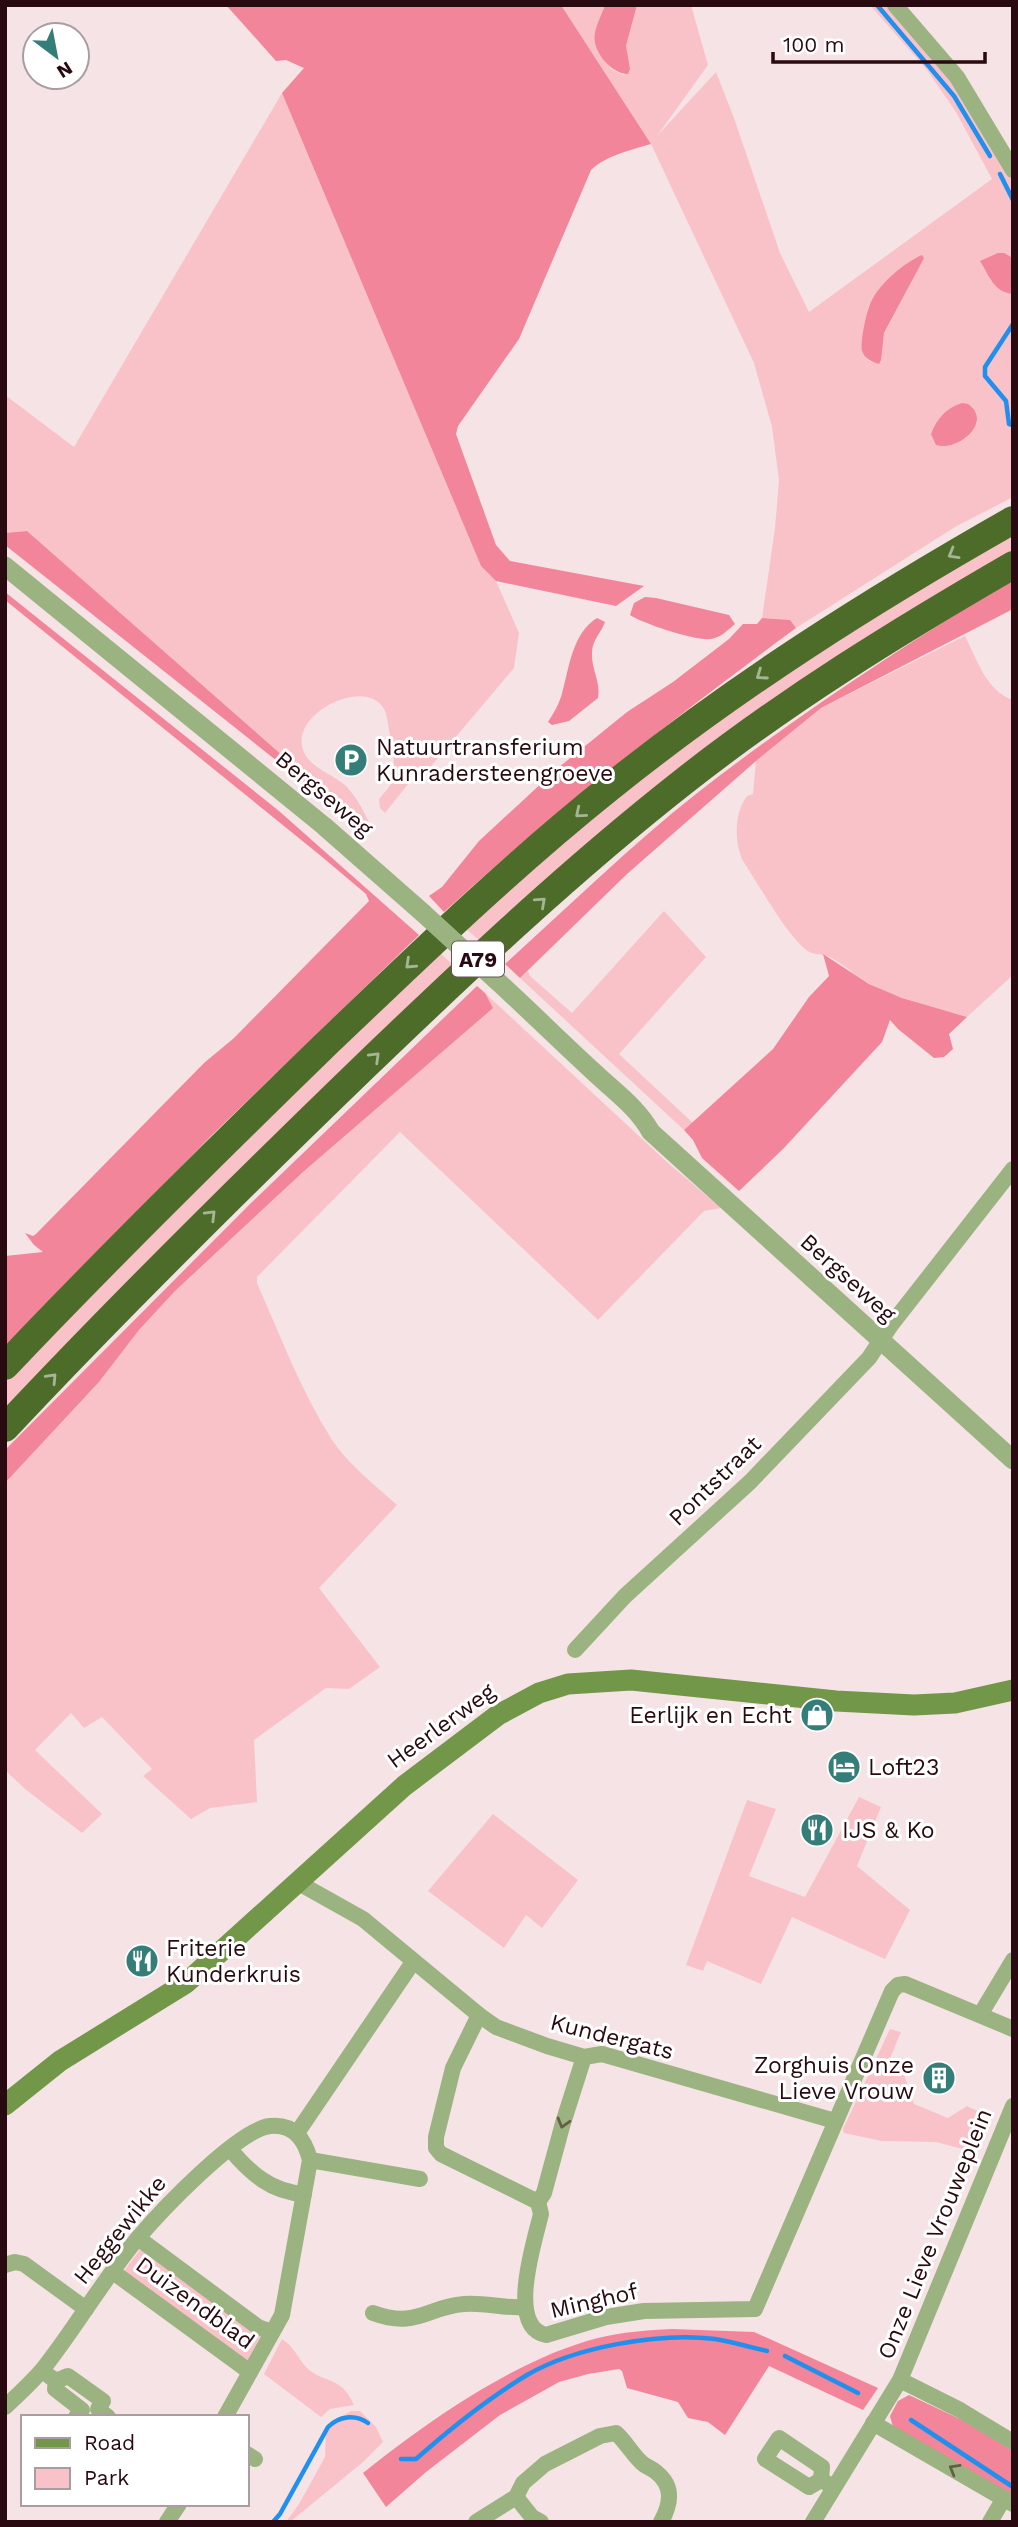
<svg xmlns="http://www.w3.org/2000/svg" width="1018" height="2527" viewBox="0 0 1018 2527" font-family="'Work Sans',sans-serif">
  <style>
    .green { fill: #f9c2c9; fill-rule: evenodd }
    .forest { fill: #f28599 }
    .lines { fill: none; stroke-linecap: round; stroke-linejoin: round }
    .stream { stroke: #1f90ed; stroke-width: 4.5 }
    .minor { stroke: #9ab380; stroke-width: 16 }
    .tertiary { stroke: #9ab380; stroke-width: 19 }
    .secondary { stroke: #739749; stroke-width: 21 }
    .motorway { stroke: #4e6c29; stroke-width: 28 }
    .tertiary-bridge { stroke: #9ab380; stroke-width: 19 }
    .oneway { stroke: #a6b694 }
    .oneway2 { stroke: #625e48 }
    .labels { text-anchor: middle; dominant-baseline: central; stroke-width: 6; stroke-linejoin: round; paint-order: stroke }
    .shield { fill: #fff; stroke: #695458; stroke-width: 2 }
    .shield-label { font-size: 21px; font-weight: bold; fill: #290a11 }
    .poi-label { font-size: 23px; fill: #290a11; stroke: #fff; text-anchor: start }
    .street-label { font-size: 23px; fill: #290a11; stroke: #fff }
  </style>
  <rect width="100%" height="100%" fill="#f6e3e5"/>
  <!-- green -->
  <g class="green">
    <path d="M561,5H605C594,40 591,37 611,69L624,75L630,69L625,50L637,5H691L708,65L657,136L716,72L734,118L780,253L809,312L992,179L956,112L927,70L870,5H888L948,74L986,136L1005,172L1013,178V258L1010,256L981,261L991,281L1013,294V497L955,527L796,628L789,620L762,618L775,528L779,480L772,427L754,363L651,144ZM924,258L884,334L879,364L869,361L862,351L868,307L872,299L894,275ZM962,403L976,412L977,424L966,437L947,446L931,434C937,418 946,408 962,403Z"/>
    <path d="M282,93L481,566L496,581L519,633L514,668L421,778L416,774L385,813L380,808L379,800C382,794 389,789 391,783C397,769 392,749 390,735C388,727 388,716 384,709C366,676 290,713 303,750C310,769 334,774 347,787C358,799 365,814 372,828L363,839L357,835L358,822L27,531L5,533V395L74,447Z"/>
    <path d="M1013,528V556L480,941L466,929L530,871L710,722Z"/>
    <path d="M965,636C977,659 986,691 1013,700V975L967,1017C935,1007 900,1000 870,984C856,977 844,964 830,957C821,953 813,956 805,949C784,931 759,885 743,861C734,842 734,813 747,796L753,794L756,761L821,708Z"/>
    <path d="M664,911L706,957L619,1054L693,1123L684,1130L520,978L528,971L530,976L572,1013Z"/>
    <path d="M440,953L453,965L5,1414V1383L177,1208Z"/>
    <path d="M485,993L668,1163L721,1208L704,1211L598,1320L400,1132L257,1277V1283C280,1335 301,1391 332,1440C349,1465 375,1485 397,1505L319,1588L380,1667L349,1689L326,1688L254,1740L257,1802L210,1808L191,1819L143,1776L152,1769L102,1717L84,1728L71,1713L35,1750L102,1814L82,1833L25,1789L5,1770V1483L99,1382L139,1330L175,1291L303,1172L492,1008Z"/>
    <path d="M859,1797L881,1807L857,1866L910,1910L885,1959L792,1917L761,1984L707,1961L703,1971L686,1965L747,1800L776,1809L749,1876L805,1897Z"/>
    <path d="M493,1814L578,1880L542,1928L526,1915L504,1948L428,1891Z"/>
    <path d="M890,2029L901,2032L888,2063L902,2069L914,2104L948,2118L967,2106L988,2116L974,2152L936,2142L882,2141L844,2133L843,2129Z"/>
    <path d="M142,2247L261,2335L247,2362L124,2271Z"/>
    <path d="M282,2339C294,2346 298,2359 307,2368C324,2384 341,2375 354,2405L330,2409L321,2417L264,2374Z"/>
    <path d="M351,2411H360L376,2427L383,2442L363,2462L290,2522H286L299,2504L325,2457L326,2429L333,2421Z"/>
  </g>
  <!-- forest -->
  <g class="forest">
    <path d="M226,5H561L651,144C631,150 607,155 591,170L519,339L458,426L456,434L496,545L510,561L644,586L616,606L496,581L481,566L282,93L304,68L286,60L276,61Z"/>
    <path d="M605,5H637L626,46L630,69L628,74C611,74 591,50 595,33C597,23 602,14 605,5Z"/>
    <path d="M998,253H1004L1013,258V294C993,292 989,275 980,261Z"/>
    <path d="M922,255L924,258L922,262L884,333L881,360L879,364C872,362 865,359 862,351C860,342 867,306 873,298C883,281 904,263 922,255Z"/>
    <path d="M962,403L968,404C994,422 957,452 936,445L931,434C937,418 946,408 962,403Z"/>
    <path d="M27,531L358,822V833L342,815L316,792L5,545V533Z"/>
    <path d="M1013,579V609L821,708L756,761L627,874L520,978L505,964C568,907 629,847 696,794C797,715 903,646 1013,579Z"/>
    <path d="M5,592L279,811L419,935L211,1136L5,1347V1256L43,1252L34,1245L25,1233L33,1236L36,1234L204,1063L234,1038L369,901L366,894L321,856L5,600Z"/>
    <path d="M645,597L656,598L729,615L735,624C728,630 720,638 711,639C695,641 644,624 630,615L634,603Z"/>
    <path d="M597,618L605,622C601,633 592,640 592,653C591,669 601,682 598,698L569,721L552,725L548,722C553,714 558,706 561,697C569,671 571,634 597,618Z"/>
    <path d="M762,618L790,620L796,628C674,718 556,810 444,912L429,896L442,887L479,841L558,768L627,712L673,682L729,639L743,624H757Z"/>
    <path d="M823,954L869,984L902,998L967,1017L949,1034L953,1049L944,1057L934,1058L898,1029L890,1020L882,1042L783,1149L739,1191L702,1158L693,1140L684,1130L773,1049L809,997L829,976Z"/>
    <path d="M477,986L485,993L493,1008L303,1172L175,1291L139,1330L99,1382L5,1483V1450L250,1204Z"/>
    <path d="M672,2329L754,2332L878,2388L863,2410L769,2366L725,2435L708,2422L688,2418L678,2402L627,2388L622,2371L619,2369L588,2374L559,2382L500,2415L426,2472L386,2507L363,2473C428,2421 516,2359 598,2338C622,2332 648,2330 672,2329Z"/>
    <path d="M909,2395L964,2421L1013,2451V2497L893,2427L890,2416L898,2401Z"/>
  </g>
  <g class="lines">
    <!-- stream -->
    <g class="stream">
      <path d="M877,5L954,96L990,156"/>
      <path d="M1000,174L1013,200"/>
      <path d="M1013,324L985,367V376L1006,401L1009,424L1013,425"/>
      <path d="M785,2356L858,2393"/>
      <path d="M911,2420L1013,2487"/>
      <path d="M401,2459H416C451,2428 487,2399 527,2375C575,2347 660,2332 715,2339C732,2342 750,2347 767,2351"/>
      <path d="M273,2522L280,2514L328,2427C339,2416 355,2414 368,2423"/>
    </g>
    <!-- minor -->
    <g class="minor">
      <path d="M895,5L957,77L1013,170"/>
      <path d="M575,1650L625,1596L750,1482L869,1358L891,1325L1013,1169"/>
      <path d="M297,1882L363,1919L479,2015L496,2027L547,2046L584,2057L602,2054L835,2121"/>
      <path d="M479,2015L453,2068L436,2137V2148L441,2154L538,2202L541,2214C535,2240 506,2327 546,2335L606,2317L644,2311L755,2309L892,1991L898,1985L905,1984L1013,2029"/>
      <path d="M980,2015L1013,1960"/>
      <path d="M297,2133L413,1962"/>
      <path d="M230,2149C250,2173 271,2192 304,2194"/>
      <path d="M310,2160L420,2179"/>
      <path d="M538,2202L544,2193L563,2123L584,2057"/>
      <path d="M138,2238L258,2327L272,2332"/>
      <path d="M5,2265L15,2262L24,2264L86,2309"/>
      <path d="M113,2272L250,2372"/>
      <path d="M373,2313C417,2329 426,2307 464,2304C485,2302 505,2309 525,2307"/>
      <path d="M49,2376L56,2381L55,2389L82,2410L76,2417"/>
      <path d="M900,2380L960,2410L1013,2442"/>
      <path d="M56,2381L68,2376L103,2401L98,2409L108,2417"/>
      <path d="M5,2407C18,2395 32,2382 43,2369C76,2327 103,2280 137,2239C160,2212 237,2130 270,2126C294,2123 305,2140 310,2160L282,2315L225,2417"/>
      <path d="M873,2423L1013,2504"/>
      <path d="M247,2454L255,2459"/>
      <path d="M821,2480L822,2467L779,2438L765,2459L809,2487L821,2480L834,2487"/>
      <path d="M516,2497L532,2517L541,2522"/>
      <path d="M167,2522L179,2504"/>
      <path d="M476,2522L516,2497L523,2483L545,2464L600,2436L616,2433C626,2442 632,2454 642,2463C646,2467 652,2468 656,2472C674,2486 671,2504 661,2522"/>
      <path d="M813,2522L900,2380L1013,2106"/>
      <path d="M990,2522L1004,2498"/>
    </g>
    <!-- tertiary -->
    <g class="tertiary">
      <path d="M5,566L324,826L423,913"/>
      <path d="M495,979C529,1010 561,1042 595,1073C615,1092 637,1107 651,1132L1013,1460"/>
    </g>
    <!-- secondary -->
    <path class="secondary" d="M5,2105L60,2061L186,1983L404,1786L498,1715L539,1693L568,1684L631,1680L836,1701L914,1705L955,1703L1013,1690"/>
    <!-- motorway -->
    <g class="motorway">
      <path d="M5,1366C109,1256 216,1151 324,1046C417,957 509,868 609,788C736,686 872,600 1013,520"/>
      <path d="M5,1428C121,1304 242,1185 364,1067C467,968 571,870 683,782C787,700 899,631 1013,565"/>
    </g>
    <!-- tertiary-bridge -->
    <path class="tertiary-bridge" d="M423,913L495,979"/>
  </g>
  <!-- one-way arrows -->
  <defs><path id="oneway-chevron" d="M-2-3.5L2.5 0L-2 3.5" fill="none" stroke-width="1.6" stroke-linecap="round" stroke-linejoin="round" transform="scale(1.75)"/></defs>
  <g class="oneway">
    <use href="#oneway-chevron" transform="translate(953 554) rotate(150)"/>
    <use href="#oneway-chevron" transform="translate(761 675) rotate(145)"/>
    <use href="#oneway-chevron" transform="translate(580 813) rotate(140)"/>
    <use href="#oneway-chevron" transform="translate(541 902) rotate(-42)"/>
    <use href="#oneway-chevron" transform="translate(410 964) rotate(137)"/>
    <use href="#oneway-chevron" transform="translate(375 1057) rotate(-44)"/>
    <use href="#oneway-chevron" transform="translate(211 1215) rotate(-45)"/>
    <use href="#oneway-chevron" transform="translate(52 1378) rotate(-47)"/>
  </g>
  <g class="oneway2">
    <use href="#oneway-chevron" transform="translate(563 2123) rotate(106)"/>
    <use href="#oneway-chevron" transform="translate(954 2469) rotate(-150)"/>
  </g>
  <!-- icons -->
  <defs>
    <symbol id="parking-disc" viewBox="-11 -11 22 22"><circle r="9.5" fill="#357d79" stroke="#fff"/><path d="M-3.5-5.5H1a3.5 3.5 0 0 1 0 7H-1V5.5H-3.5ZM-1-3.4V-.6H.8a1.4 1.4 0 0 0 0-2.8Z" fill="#fff"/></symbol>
    <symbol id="shop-disc" viewBox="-11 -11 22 22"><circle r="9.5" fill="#357d79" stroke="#fff"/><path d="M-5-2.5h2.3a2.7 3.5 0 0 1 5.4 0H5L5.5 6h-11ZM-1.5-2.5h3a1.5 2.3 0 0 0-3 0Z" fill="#fff"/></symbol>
    <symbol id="hotel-disc" viewBox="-11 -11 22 22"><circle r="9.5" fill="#357d79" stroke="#fff"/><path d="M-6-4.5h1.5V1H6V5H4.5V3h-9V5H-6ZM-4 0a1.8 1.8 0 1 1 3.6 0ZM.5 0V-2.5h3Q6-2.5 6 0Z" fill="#fff"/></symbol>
    <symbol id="restaurant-disc" viewBox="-11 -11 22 22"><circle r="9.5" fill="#357d79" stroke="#fff"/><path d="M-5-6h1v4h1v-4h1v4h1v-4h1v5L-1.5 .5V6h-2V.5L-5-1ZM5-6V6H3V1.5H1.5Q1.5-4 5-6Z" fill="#fff"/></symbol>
    <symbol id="building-disc" viewBox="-11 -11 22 22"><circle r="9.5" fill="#357d79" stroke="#fff"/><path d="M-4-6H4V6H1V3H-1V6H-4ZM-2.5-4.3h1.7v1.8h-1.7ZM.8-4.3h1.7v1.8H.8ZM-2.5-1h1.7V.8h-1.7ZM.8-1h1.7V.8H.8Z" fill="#fff"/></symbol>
  </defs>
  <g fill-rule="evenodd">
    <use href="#parking-disc" x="332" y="741" width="38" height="38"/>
    <use href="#shop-disc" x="798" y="1696" width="38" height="38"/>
    <use href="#hotel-disc" x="825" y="1748" width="38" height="38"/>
    <use href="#restaurant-disc" x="798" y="1811" width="38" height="38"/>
    <use href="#restaurant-disc" x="123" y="1942" width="38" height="38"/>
    <use href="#building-disc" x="920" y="2059" width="38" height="38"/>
  </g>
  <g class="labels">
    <!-- shield labels -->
    <rect class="shield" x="452" y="941.5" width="52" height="35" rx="5"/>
    <g class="shield-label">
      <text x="478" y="959">A79</text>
    </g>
    <!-- poi labels -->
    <g class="poi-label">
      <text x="376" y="747">Natuurtransferium<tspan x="376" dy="26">Kunradersteengroeve</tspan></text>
      <text x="792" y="1715" text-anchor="end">Eerlijk en Echt</text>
      <text x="868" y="1767">Loft23</text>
      <text x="842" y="1830">IJS &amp; Ko</text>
      <text x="166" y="1948">Friterie<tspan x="166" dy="26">Kunderkruis</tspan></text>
      <text x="914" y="2065" text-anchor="end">Zorghuis Onze<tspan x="914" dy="26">Lieve Vrouw</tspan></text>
    </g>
    <!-- street labels -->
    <g class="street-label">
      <text transform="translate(324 794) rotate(40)">Bergseweg</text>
      <text transform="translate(848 1278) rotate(42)">Bergseweg</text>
      <text transform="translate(715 1481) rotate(-44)">Pontstraat</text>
      <text transform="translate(441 1726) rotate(-36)">Heerlerweg</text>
      <text transform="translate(612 2037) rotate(14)">Kundergats</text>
      <text transform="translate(120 2230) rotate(-51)">Heggewikke</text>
      <text transform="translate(935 2234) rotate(-68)">Onze Lieve Vrouweplein</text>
      <text transform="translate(594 2301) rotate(-13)">Minghof</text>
      <text transform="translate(195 2303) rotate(36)">Duizendblad</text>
    </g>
  </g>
  <!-- border -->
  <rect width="1018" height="2527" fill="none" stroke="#290a11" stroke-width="14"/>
  <!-- legend -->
  <rect x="21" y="2415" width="228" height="91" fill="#ffffff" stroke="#a99da0" stroke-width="2"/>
  <rect x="35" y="2438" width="35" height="10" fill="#739749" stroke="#a99da0" stroke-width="2"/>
  <text x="84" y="2450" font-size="21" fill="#290a11">Road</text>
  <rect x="35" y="2468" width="35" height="21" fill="#f9c2c9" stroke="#a99da0" stroke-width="2"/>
  <text x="84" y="2485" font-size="21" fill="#290a11">Park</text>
  <!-- north arrow -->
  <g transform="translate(56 56) rotate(148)"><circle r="33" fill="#ffffff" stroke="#a99da0" stroke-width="2"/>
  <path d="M0-5L12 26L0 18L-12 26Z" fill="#357d79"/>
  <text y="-10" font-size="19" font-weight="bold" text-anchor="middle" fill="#290a11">N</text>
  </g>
  <!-- scale -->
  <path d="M773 52v10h212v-10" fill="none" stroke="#290a11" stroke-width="3.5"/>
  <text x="783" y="52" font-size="21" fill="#290a11" stroke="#ffffff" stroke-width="5" paint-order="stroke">100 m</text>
</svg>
